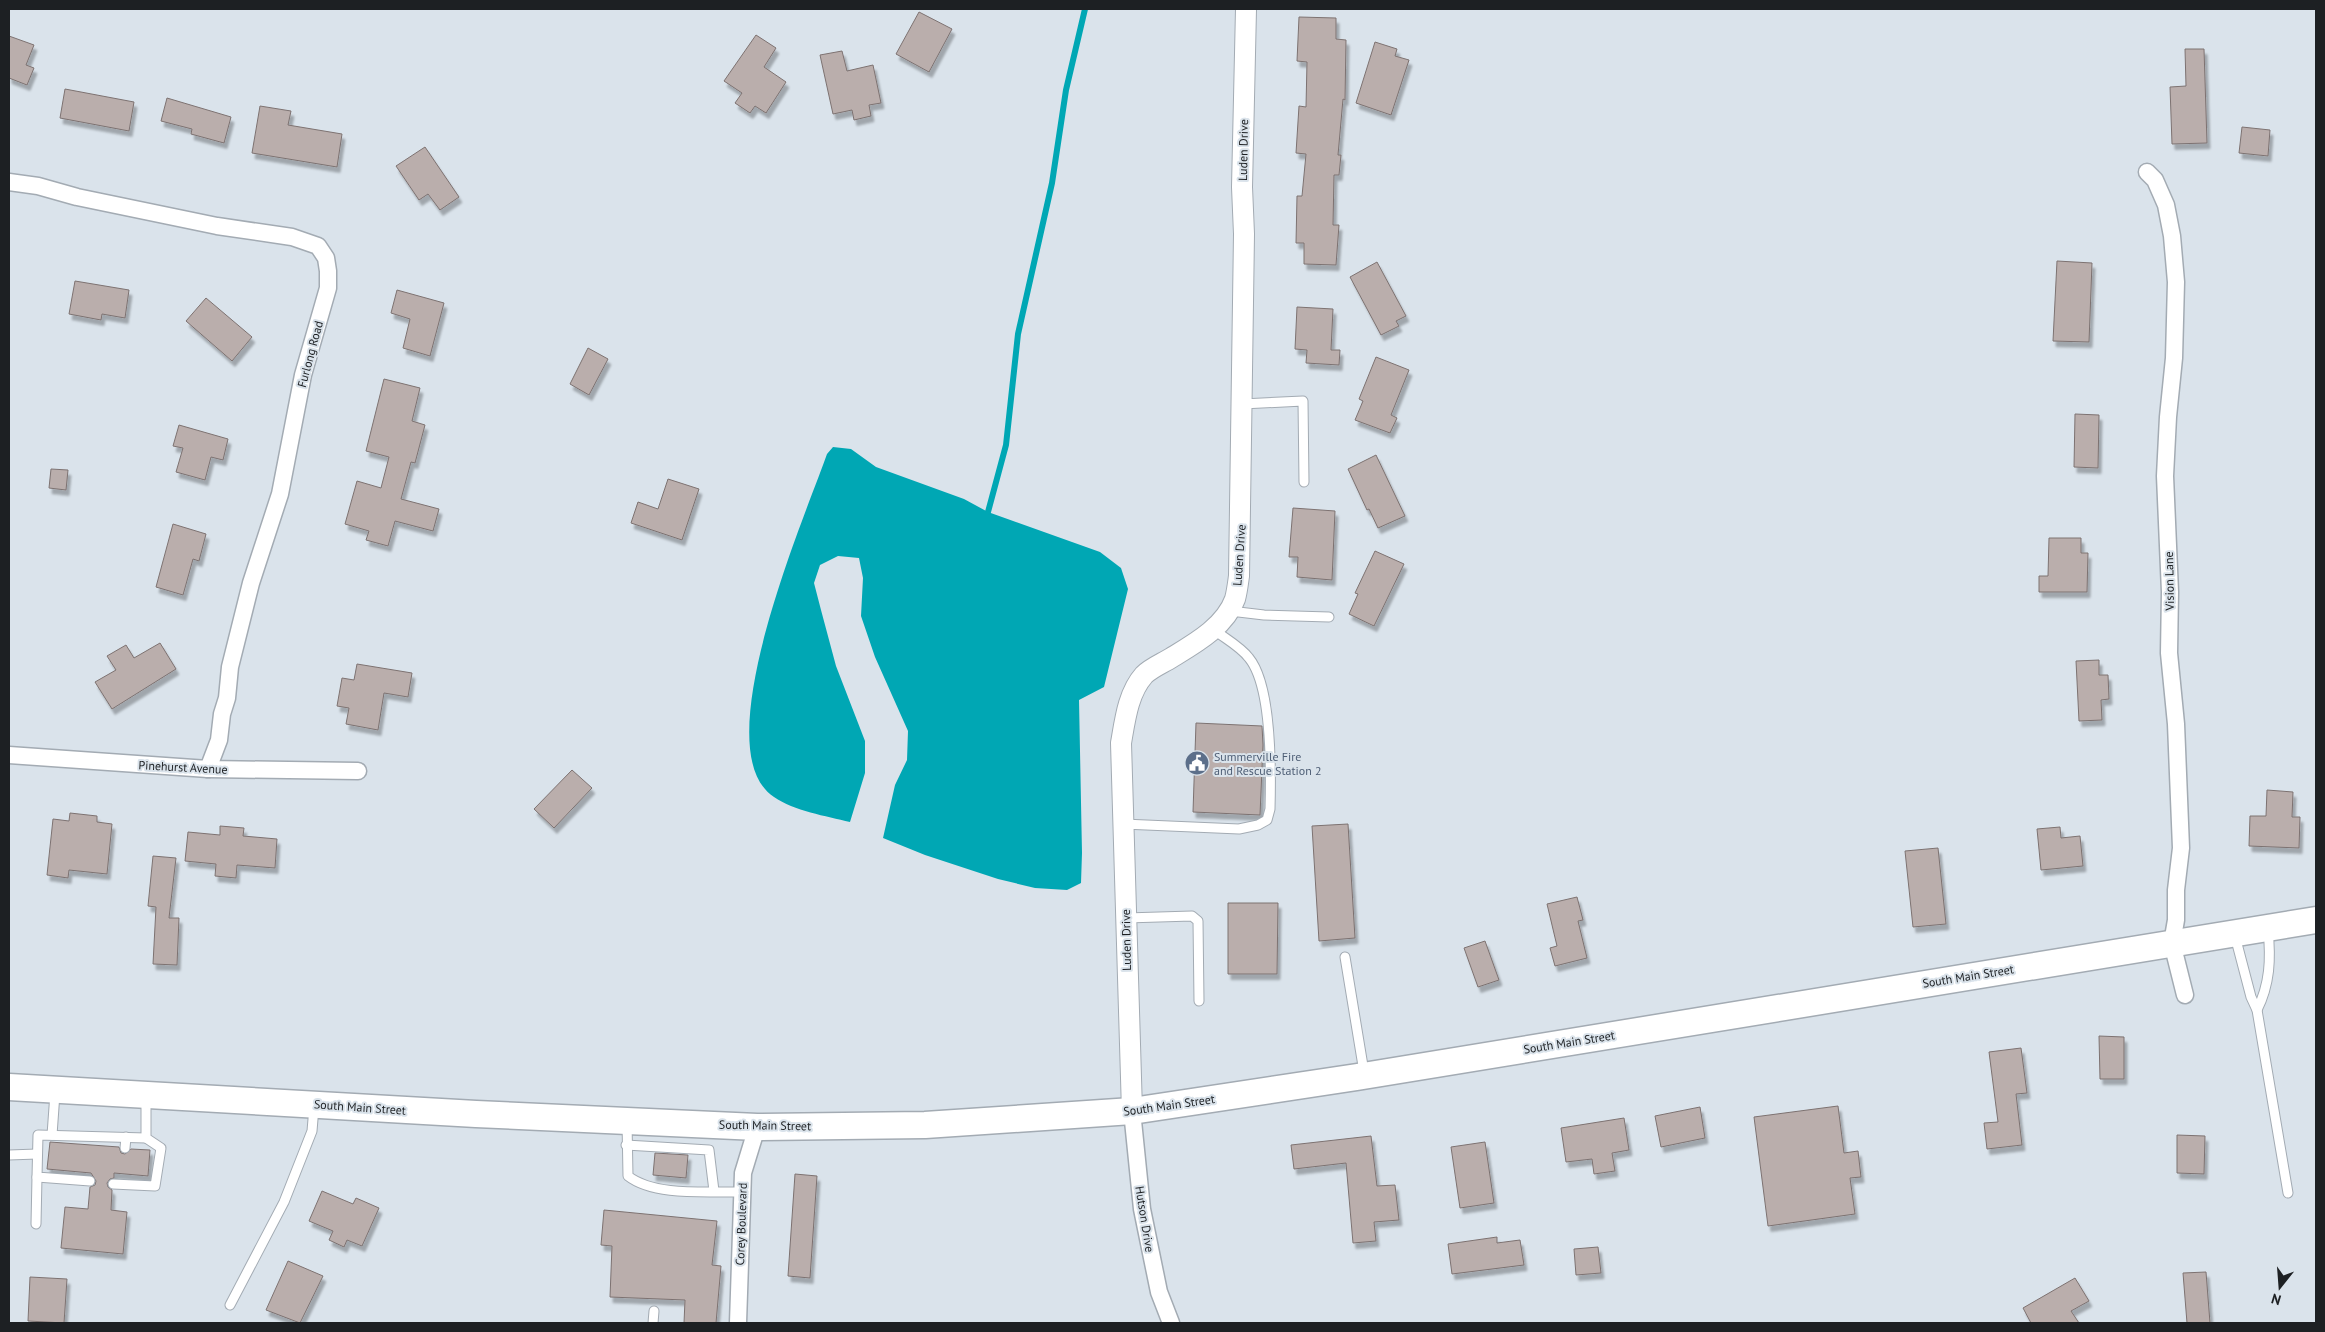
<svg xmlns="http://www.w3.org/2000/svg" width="2325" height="1332" viewBox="0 0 2325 1332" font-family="'PT Sans',sans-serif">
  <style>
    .water { fill: #00a7b4 }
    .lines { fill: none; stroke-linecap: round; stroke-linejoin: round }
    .stream { stroke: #00a7b4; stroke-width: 6 }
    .building { fill: #baaeac; stroke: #7d7271; filter: url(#shadow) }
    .service-casing { stroke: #a3abb3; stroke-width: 11 }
    .minor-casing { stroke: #a3abb3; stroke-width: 19 }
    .tertiary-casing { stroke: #a3abb3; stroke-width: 22 }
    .primary-casing { stroke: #a3abb3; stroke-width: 29 }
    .service { stroke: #fff; stroke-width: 9 }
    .minor { stroke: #fff; stroke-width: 16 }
    .tertiary { stroke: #fff; stroke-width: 20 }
    .primary { stroke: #fff; stroke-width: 26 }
    .labels { text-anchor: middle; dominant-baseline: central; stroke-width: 4; stroke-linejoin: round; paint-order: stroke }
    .street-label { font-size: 12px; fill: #1d2023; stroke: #dae3eb }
    .service-label { font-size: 12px; fill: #4e5e75; stroke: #dae3eb; text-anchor: start }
  </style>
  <defs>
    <filter id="shadow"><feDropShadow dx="3" dy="5.5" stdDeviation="1" flood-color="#0004"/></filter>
  </defs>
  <rect width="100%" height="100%" fill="#dae3eb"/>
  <!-- water -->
  <path class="water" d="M833,447L851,449L876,467L964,499L988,512L1100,552L1121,568L1128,589L1104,687L1079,700L1082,853L1081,883L1067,890L1035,888L998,879L925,855L883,838L895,785L907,760L908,731L875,657L861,616L863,578L859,558L838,556L820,565L814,583L821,610L836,666L865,741V773L850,822C826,816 794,811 774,797C703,751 805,517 827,454Z"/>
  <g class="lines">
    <!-- stream -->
    <path class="stream" d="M988,512L1006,445L1018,334L1052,183L1066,90L1085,9"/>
  </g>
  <!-- building -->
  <g class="building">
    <path d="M919,12L952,29L929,72L896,54Z"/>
    <path d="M1299,17L1336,18V39L1346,40L1345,100L1343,99L1338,155H1341L1339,175H1334L1333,225H1339L1336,265L1304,264V243H1296L1297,196H1302L1306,154L1296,153L1299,106L1306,107L1307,62L1297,61Z"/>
    <path d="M756,35L776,48L764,67L786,82L766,113L755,106L750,113L735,103L742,93L724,81Z"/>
    <path d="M9,36L34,45L26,65L34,68L27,85L9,78Z"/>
    <path d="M1375,42L1397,49L1395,56L1409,60L1391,115L1356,103Z"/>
    <path d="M2185,49H2204L2207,143L2172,144L2170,87L2186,86Z"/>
    <path d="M842,51L847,71L873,65L881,103L869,105L871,116L854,120L852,110L833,114L820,55Z"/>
    <path d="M65,89L134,102L129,131L60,118Z"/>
    <path d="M167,98L231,117L224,143L191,134L192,129L161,121Z"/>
    <path d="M260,106L291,111L288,125L342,134L337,167L252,153Z"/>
    <path d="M2242,127L2270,130L2268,156L2239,153Z"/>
    <path d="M425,147L459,197L440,210L428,194L419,200L396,166Z"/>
    <path d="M2057,261L2092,263L2089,342L2053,341Z"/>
    <path d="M1377,262L1406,316L1396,321L1399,326L1381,335L1350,277Z"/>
    <path d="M75,281L129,290L125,318L102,314L101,320L69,314Z"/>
    <path d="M397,290L444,303L430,356L403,348L410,319L391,313Z"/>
    <path d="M206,298L252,337L232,361L186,321Z"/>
    <path d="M1297,307L1333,309L1331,350H1340L1339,365L1306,363L1307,350L1295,349Z"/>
    <path d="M588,348L608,359L589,395L570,384Z"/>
    <path d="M1376,357L1409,370L1391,415L1397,418L1390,433L1355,420L1363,401L1359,399Z"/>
    <path d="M384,379L420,388L412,421L425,425L415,463L411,462L401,499L439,509L433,531L395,521L388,546L366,540L369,531L345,524L357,481L381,488L389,457L366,451Z"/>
    <path d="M2075,414L2099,415L2098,468L2074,467Z"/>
    <path d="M179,425L228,439L223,460L211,457L205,480L176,472L183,448L173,446Z"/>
    <path d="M1376,455L1405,516L1378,528L1369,509L1367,510L1348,469Z"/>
    <path d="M51,469L68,470L66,490L49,488Z"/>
    <path d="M668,479L699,489L682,540L631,523L638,502L658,509Z"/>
    <path d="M1293,508L1335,511L1332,580L1297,577L1298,557H1289Z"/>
    <path d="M173,524L206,534L199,561L193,559L183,595L156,587Z"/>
    <path d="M2049,538H2081V553H2088L2087,592H2039V576H2048Z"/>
    <path d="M1375,551L1404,564L1374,626L1349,614L1358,594L1355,593Z"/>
    <path d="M160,643L176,669L112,709L95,682L116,670L107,656L126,645L134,658Z"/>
    <path d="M2099,660V675H2108L2109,699L2101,700L2102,720L2079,721L2076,661Z"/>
    <path d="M357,664L412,673L408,697L384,693L378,730L346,724L349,708L337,706L342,678L354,680Z"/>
    <path d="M1196,723L1262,726L1263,745L1260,815L1193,812Z"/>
    <path d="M572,770L592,788L554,828L534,809Z"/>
    <path d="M2267,790L2293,792L2292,817H2300L2299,848L2249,846L2250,816H2266Z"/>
    <path d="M70,813L97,816V822L112,824L107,874L69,870L68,878L47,875L53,819L69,821Z"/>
    <path d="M1348,824L1355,938L1319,941L1312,826Z"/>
    <path d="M220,826L244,828L243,836L277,839L275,868L237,865L236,878L215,876L216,864L185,861L188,832L220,835Z"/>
    <path d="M2060,827L2061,838L2080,836L2083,866L2041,870L2037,829Z"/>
    <path d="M1938,848L1946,924L1913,927L1905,851Z"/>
    <path d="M153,856L176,858L169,918H179L177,965L153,964L156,907L148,906Z"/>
    <path d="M1577,897L1583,920L1578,921L1587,958L1555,966L1550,948L1557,946L1547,904Z"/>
    <path d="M1228,903H1278L1277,974H1228Z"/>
    <path d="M1485,941L1499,980L1478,987L1464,948Z"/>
    <path d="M2099,1036L2124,1037V1079H2100Z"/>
    <path d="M2021,1048L2027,1093L2016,1094L2022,1145L1987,1149L1984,1123L1998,1122L1989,1052Z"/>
    <path d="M1838,1106L1844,1153L1858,1151L1861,1177L1850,1178L1855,1214L1768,1226L1754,1117Z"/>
    <path d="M1700,1107L1705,1138L1661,1147L1655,1116Z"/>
    <path d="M1624,1118L1629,1150L1612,1153L1615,1171L1594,1174L1592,1159L1566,1162L1561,1128Z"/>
    <path d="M2177,1135L2205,1136L2204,1174L2177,1173Z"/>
    <path d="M1371,1136L1377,1186L1395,1185L1399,1220L1374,1222L1376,1241L1353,1243L1346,1163L1294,1169L1291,1145Z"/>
    <path d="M50,1142L119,1147L121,1153L125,1154L131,1149L150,1150L148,1176L114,1173V1178L110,1179L107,1183L108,1187L112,1190L111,1210L127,1212L123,1254L61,1248L65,1207L88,1209L90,1187L95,1185L96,1181L91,1173L47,1169Z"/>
    <path d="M1485,1142L1494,1203L1460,1208L1451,1147Z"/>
    <path d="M655,1153L688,1155L686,1178L653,1175Z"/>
    <path d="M795,1174L817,1176L810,1278L788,1276Z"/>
    <path d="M322,1191L353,1204L356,1198L379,1208L362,1246L347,1240L344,1247L329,1240L333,1231L309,1221Z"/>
    <path d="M604,1210L717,1221L712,1265L721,1266L716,1323H684L685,1300L610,1297L612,1246L601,1245Z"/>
    <path d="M1497,1237V1243L1520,1240L1524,1265L1452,1274L1448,1244Z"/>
    <path d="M1598,1247L1601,1273L1576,1275L1574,1249Z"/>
    <path d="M288,1261L323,1276L300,1323L266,1310Z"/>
    <path d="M2206,1272L2210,1323H2187L2183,1273Z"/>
    <path d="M30,1277L67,1279L64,1323L28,1321Z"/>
    <path d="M2075,1278L2089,1301L2071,1311L2079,1323H2031L2023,1308Z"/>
  </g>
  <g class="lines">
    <defs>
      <g id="service">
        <path d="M1242,404L1303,401L1304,482"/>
        <path d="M1230,611L1264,615L1329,617"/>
        <path d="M1123,824L1239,829L1258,825L1267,820L1270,809C1271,773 1272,686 1249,658C1240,646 1224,638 1213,629"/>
        <path d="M1126,918L1192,916L1198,921L1199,1001"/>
        <path d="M2235,936L2251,997L2257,1010L2288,1193"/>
        <path d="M1345,957L1364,1072"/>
        <path d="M2257,1010C2270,984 2271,959 2268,930"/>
        <path d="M627,1122L628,1176C655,1197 709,1191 743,1192"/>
        <path d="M52,1135L55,1093"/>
        <path d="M626,1145L709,1150L714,1191"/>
        <path d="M125,1148L126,1137"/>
        <path d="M9,1155L37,1154"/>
        <path d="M90,1181L37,1177L38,1135L146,1138"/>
        <path d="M113,1184L155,1186L161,1148L146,1138V1097"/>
        <path d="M36,1224L37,1177"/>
        <path d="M230,1305L284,1202L312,1131L314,1107"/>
        <path d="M653,1323L654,1311"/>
      </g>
      <g id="minor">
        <path d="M2147,172L2155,180L2166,205L2172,236L2176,282L2174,358L2168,417L2165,476L2170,592L2169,653L2176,724L2181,848L2176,890V920L2172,943L2185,995"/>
        <path d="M9,182L38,186L77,197L217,226L292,237L318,246L326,258L328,271V288L303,375L280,494L251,583L230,667L227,698L222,714L219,740L208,769"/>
        <path d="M9,755L208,769L358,771"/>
        <path d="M1132,1111L1142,1209L1159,1292L1171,1323"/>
        <path d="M738,1323L743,1173L757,1127"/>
      </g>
      <path id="tertiary" d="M1132,1111L1121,743C1125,720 1128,693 1144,675C1151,668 1163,663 1171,658C1194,644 1225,627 1235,599C1237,592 1238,583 1239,576L1244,234L1242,187L1246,9"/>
      <path id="primary" d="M9,1087L476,1114L757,1127L925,1125L1132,1111L1357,1077L2316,920"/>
    </defs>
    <!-- service casing -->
    <use href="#service" class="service-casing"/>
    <!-- minor casing -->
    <use href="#minor" class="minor-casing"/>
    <!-- tertiary casing -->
    <use href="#tertiary" class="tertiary-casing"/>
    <!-- primary casing -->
    <use href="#primary" class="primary-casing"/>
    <!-- service -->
    <use href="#service" class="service"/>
    <!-- minor -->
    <use href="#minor" class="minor"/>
    <!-- tertiary -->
    <use href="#tertiary" class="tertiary"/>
    <!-- primary -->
    <use href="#primary" class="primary"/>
  </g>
  <!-- icons -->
  <defs>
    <symbol id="civic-disc" viewBox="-11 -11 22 22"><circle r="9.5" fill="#5c6f8a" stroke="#dae3eb"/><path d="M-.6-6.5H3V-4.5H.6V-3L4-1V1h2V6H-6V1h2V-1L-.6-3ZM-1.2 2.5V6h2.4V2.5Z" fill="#fff"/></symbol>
  </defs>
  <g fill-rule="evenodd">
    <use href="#civic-disc" x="1183" y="749" width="28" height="28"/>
  </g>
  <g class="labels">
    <!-- street labels -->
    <g class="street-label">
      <text transform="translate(1243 150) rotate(-89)">Luden Drive</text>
      <text transform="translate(310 354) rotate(-75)">Furlong Road</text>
      <text transform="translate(1239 555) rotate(-86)">Luden Drive</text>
      <text transform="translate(2169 581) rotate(-91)">Vision Lane</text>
      <text transform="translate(183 767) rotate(3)">Pinehurst Avenue</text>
      <text transform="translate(1126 940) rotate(-91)">Luden Drive</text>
      <text transform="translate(1968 976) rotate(-9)">South Main Street</text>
      <text transform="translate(1569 1042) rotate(-9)">South Main Street</text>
      <text transform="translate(1169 1105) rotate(-8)">South Main Street</text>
      <text transform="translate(360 1107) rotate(4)">South Main Street</text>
      <text transform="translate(765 1125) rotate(1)">South Main Street</text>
      <text transform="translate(1145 1219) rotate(81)">Hutson Drive</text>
      <text transform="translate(741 1224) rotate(-88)">Corey Boulevard</text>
    </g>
    <!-- service labels -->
    <g class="service-label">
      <text x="1214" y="756">Summerville Fire<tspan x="1214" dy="14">and Rescue Station 2</tspan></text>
    </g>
  </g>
  <!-- border -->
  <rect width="2325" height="1332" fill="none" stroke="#1d2023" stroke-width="20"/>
  <!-- north arrow -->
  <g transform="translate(2280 1287) rotate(197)" stroke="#dae3eb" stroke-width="4" paint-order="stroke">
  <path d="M0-4L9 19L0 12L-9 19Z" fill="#1d2023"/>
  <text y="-8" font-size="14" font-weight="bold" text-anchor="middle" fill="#1d2023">N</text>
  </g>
</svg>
